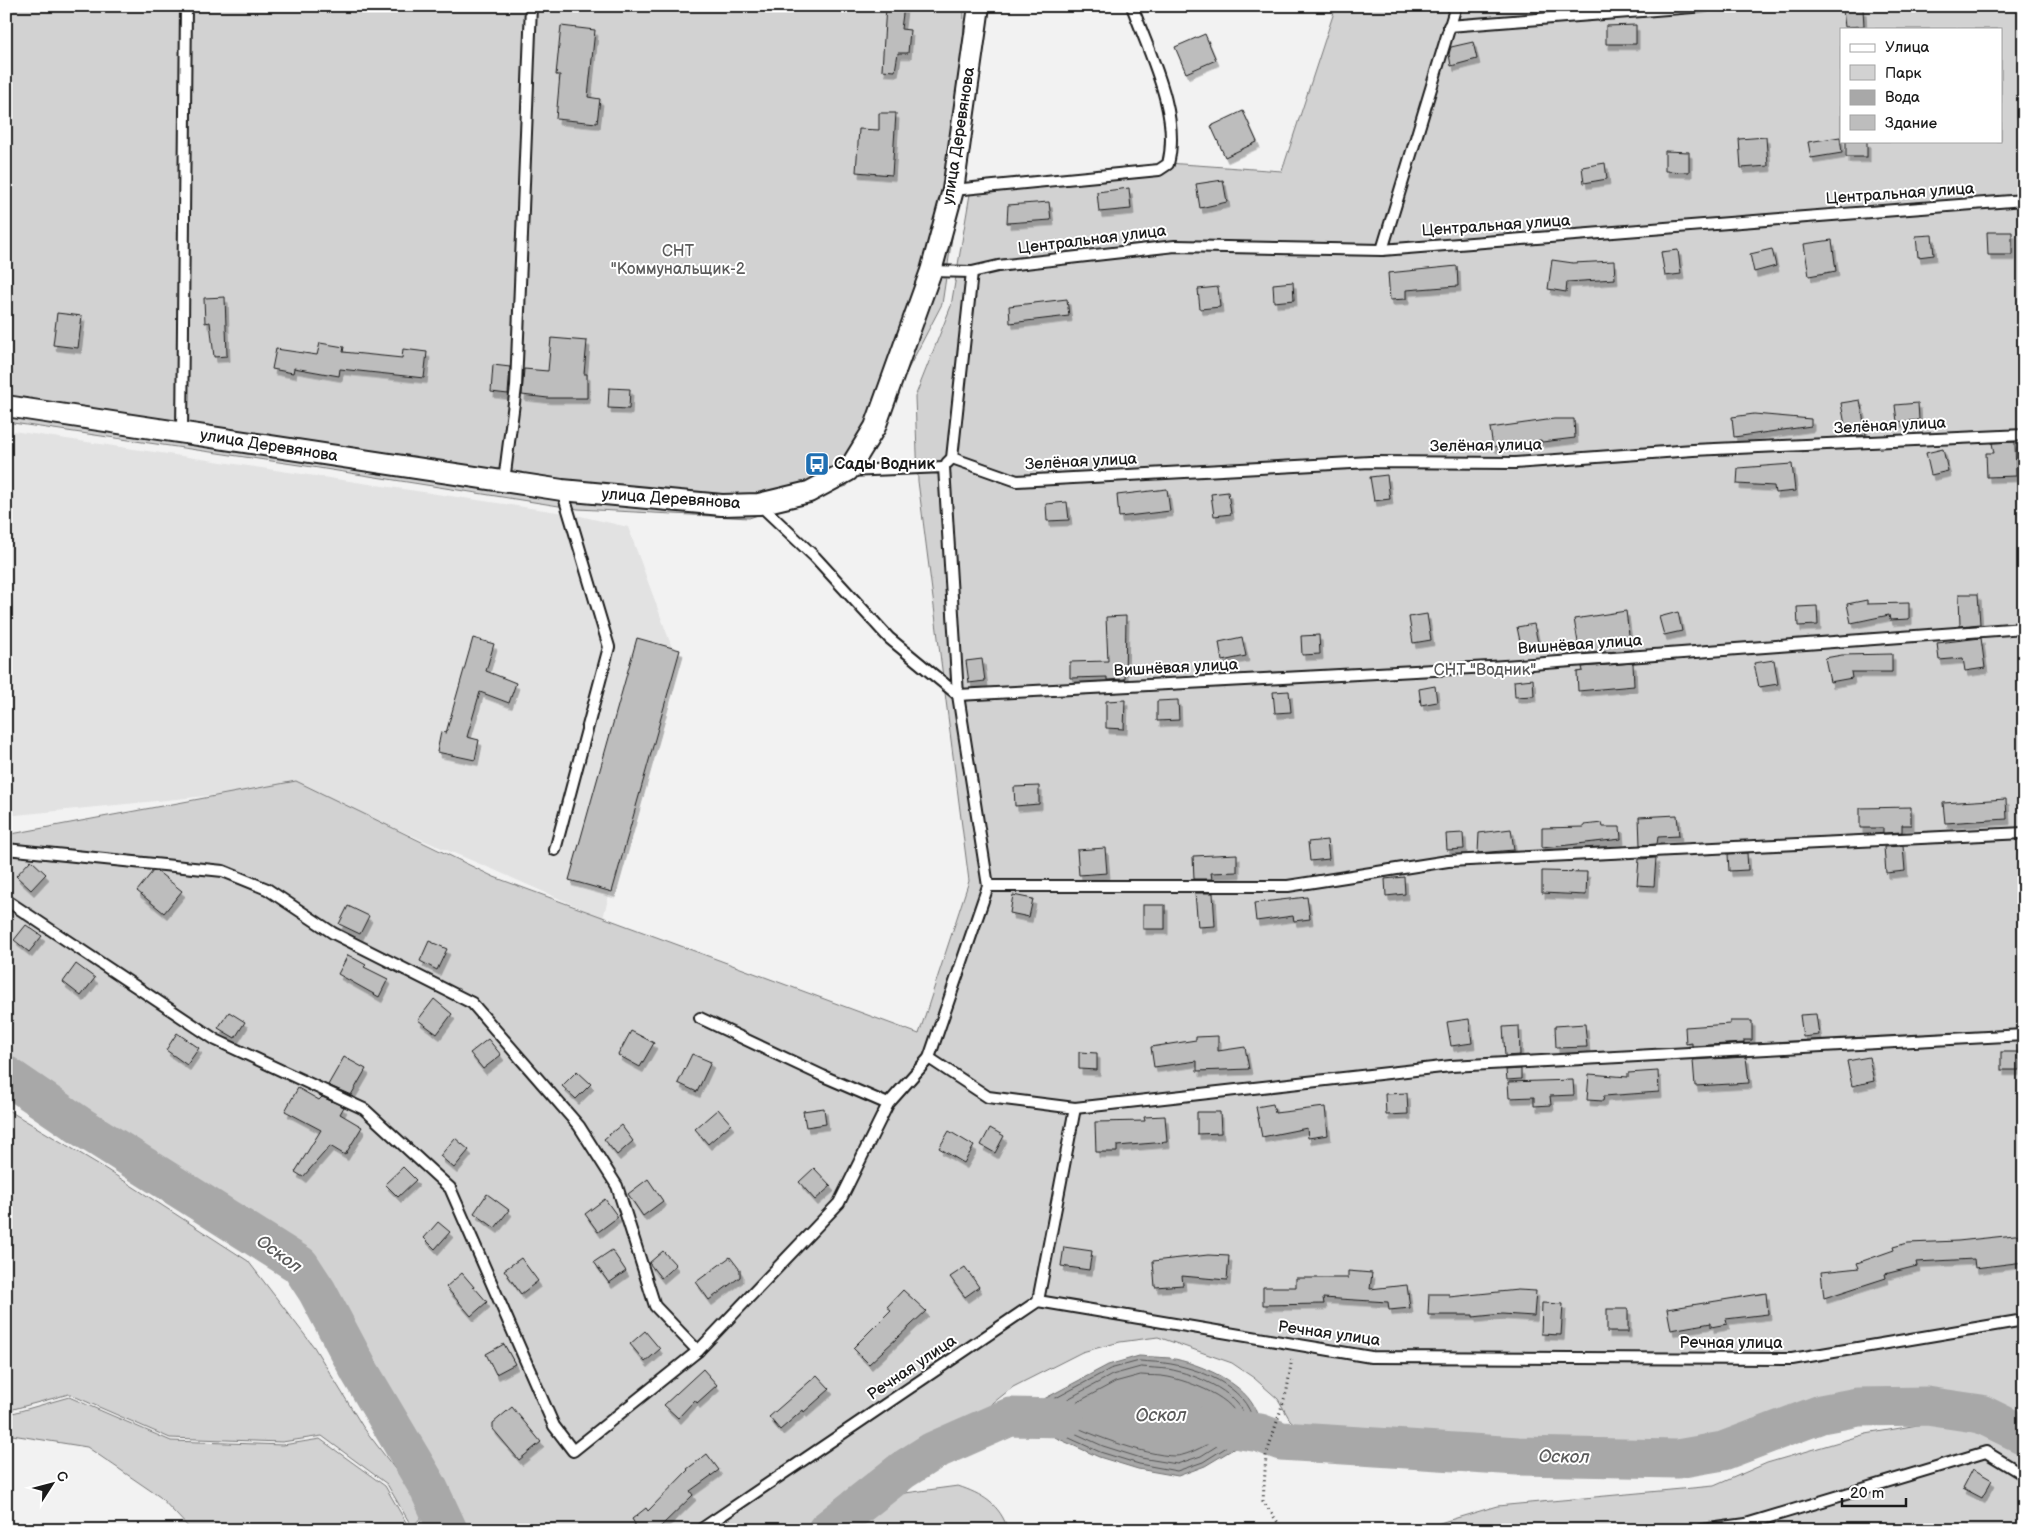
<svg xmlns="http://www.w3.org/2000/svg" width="2030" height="1536" viewBox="0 0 2030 1536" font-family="'Balsamiq Sans',sans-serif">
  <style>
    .built { fill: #e2e2e2 }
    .green { fill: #d2d2d2; stroke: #777; fill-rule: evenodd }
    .water { fill: #a8a8a8; stroke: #707070 }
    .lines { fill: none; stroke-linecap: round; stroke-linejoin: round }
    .shore { stroke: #545454; stroke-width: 1 }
    .river { stroke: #a8a8a8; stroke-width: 39 }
    .building { fill: #bdbdbd; stroke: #1c1c1c; filter: url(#shadow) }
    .service-casing { stroke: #1c1c1c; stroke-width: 14 }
    .minor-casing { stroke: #1c1c1c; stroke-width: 24 }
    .path { stroke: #1c1c1c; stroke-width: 3; stroke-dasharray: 1 4; stroke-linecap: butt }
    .service { stroke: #fff; stroke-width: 10 }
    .minor { stroke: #fff; stroke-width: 20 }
    .labels { text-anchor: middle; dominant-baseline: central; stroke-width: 4; stroke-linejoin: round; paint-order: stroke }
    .street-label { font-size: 16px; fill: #1c1c1c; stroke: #fff }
    .park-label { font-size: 16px; fill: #5c5c5c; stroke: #fff }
    .poi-label { font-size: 16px; font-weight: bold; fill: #1c1c1c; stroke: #fff; text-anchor: start }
    .water-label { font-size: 18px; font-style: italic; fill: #5b5b5b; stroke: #fff }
  </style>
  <defs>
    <filter id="shadow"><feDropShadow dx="3" dy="5.5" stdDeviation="0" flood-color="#0004"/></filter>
  </defs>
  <rect width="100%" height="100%" fill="#f2f2f2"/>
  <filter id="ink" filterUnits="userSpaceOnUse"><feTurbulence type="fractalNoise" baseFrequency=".02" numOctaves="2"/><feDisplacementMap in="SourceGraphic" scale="10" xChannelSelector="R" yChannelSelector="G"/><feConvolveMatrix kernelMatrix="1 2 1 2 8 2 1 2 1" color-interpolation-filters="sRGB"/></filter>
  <g filter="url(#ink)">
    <!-- built -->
    <path class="built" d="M6,430L571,514L628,527L674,653L603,918L492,869L296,787L6,816Z"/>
    <!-- green -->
    <g class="green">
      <path d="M6,6H964L960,184L942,304L847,486L749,518L578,509L306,466L6,422Z"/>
      <path d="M1336,6H2024V1417L1987,1397L1931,1392H1861L1815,1404L1718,1436L1677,1447L1517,1444L1297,1426L1290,1420L1278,1399L1254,1378L1232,1363L1158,1337L1120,1342L1082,1352L1013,1387L964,1426L925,1437L902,1452L801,1530H460L330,1287L308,1256L90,1116L6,1056V835L296,781L494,877L919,1034L969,881L918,481L915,397L951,306L970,194L1167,163L1282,171ZM1841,29H2001V141H1841Z"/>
      <path d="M6,1109L98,1164L248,1261L314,1347L363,1427L427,1511L412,1527L387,1484L322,1436L282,1442L170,1438L69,1394L6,1411Z"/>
      <path d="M69,1397L171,1441L283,1445L320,1439L385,1486L410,1529H413L429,1512L437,1530H391L389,1527L348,1526L349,1530H191L160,1497L87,1447L6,1434V1415Z"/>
      <path d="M1981,1414L2024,1435V1530H1416L1497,1506L1714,1486L1767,1463L1866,1434Z"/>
      <path d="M958,1486C982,1494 1000,1504 1008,1530H841L850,1518L890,1495Z"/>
    </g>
    <!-- water -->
    <path class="water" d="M1139,1356C1149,1357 1160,1357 1170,1358C1198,1363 1248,1383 1257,1414C1259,1419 1259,1427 1260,1433L1205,1466L1178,1476L1138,1469L1099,1457L1010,1417L1108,1365Z"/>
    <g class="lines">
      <!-- shore -->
      <g class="shore">
        <path d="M1140,1361C1150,1362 1161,1362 1171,1364C1204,1370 1254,1390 1254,1430L1203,1462L1177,1471L1139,1464L1100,1452L1025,1418L1026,1414L1110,1369Z"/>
        <path d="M1141,1367C1150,1368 1159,1368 1168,1369C1195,1374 1247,1394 1247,1427L1201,1456L1177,1464L1141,1458L1103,1446L1039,1417L1040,1414L1112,1375Z"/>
        <path d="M1141,1375C1150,1376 1159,1375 1168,1377C1188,1381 1238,1398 1239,1423C1226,1434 1192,1456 1175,1456C1146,1456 1081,1432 1056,1417L1057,1413L1115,1382Z"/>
      </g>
      <!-- river -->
      <g class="river">
        <path d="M6,1075L82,1127L300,1265L317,1291L360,1372L428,1487L448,1530"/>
        <path d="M1208,1425L1260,1433L1281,1441L1518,1456L1677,1459L1723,1451L1821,1414L1858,1407L1927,1406L1981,1414L2024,1435"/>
        <path d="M827,1530L903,1470L933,1451L1010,1417L1065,1418"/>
      </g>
    </g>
    <!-- building -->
    <g class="building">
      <path d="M886,6H904L901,29L910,30L908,53H898L895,71L882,70Z"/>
      <path d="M1863,9L1864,26L1845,27L1843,10Z"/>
      <path d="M1636,25V44H1606V26Z"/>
      <path d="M561,26L595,30L588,97L600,99L597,123L556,119L560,75H556Z"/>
      <path d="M1205,34L1216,60L1186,73L1175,47Z"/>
      <path d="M1473,42L1477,59L1451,66L1449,54L1451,47Z"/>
      <path d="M1243,111L1257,142L1225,157L1211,126Z"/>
      <path d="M879,113H896L892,175L856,172L859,129L879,130Z"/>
      <path d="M1766,137L1768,166L1741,168L1739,139Z"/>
      <path d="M1840,137L1842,153L1811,158L1808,142Z"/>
      <rect x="1846" y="141" width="21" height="16"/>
      <path d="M1665,151L1689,152V172L1665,171Z"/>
      <path d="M1605,163L1607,179L1584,183L1582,167Z"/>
      <path d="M1223,180L1227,202L1200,208L1196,184Z"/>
      <path d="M1129,188L1131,209L1099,212L1097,192Z"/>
      <path d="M1049,202L1051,220L1007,223L1008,205Z"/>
      <path d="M1987,232H2012V255H1988Z"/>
      <path d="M1932,235L1934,255L1918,257L1916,236Z"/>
      <path d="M1832,240L1836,271L1809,276L1804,244Z"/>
      <path d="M1772,249L1776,266L1754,272L1750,254Z"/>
      <path d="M1678,250L1681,274L1665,276L1661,252Z"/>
      <path d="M1552,260L1573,263L1614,261L1615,279L1567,282L1566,292L1548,289Z"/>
      <path d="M1457,266L1458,286L1406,290V299L1390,300L1388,273Z"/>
      <path d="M1293,282L1294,300L1274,302L1273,284Z"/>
      <path d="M1218,287L1220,307L1200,309L1198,289Z"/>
      <path d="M225,297L227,356L214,357L210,322L205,323L204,298Z"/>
      <path d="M1067,299L1069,316L1010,323L1009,306Z"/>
      <path d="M57,313L82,316L78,348L53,345Z"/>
      <path d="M551,338L587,341L584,374H587V398H548L522,395L524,369L548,371Z"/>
      <path d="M320,343L344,347L343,352L402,358L403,349L427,352L424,378L340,369L339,376L294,368L293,373L272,369L276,349L317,355Z"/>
      <path d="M493,365L510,367L508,394L491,392Z"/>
      <path d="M609,388L630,389L629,409L608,408Z"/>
      <path d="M1860,400L1866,435L1847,436L1841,403Z"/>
      <path d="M1918,403L1919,420L1897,422L1895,405Z"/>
      <path d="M1754,414L1811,419V426L1734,437L1732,417Z"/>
      <path d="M1554,419H1574L1575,438L1542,442L1541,440L1493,447L1490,428Z"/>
      <path d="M2015,442L2016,476L1987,477L1986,453H1994L1992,443Z"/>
      <path d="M1943,449L1948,471L1931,475L1926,453Z"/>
      <path d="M1792,464L1795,491L1775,493L1774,486L1737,484L1738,468Z"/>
      <path d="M1387,475L1390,499L1374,501L1370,477Z"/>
      <path d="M1167,489L1170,511L1119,517L1117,495Z"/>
      <path d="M1228,492L1231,514L1214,516L1211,494Z"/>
      <path d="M1067,502L1069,520L1047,521L1046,504Z"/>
      <path d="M1959,594H1978L1980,624L1960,626Z"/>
      <path d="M1867,600V604L1909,603V619L1890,620L1889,615L1851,623L1847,604Z"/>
      <path d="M1817,606L1818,625L1798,626L1797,607Z"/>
      <path d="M1626,611L1631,650L1580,654L1574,619Z"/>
      <path d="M1678,612L1682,631L1664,635L1659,617Z"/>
      <path d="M1427,614L1431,640L1413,643L1409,617Z"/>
      <path d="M1126,616L1125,679L1107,680V677L1070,678V662L1108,661L1106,617Z"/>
      <path d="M1534,624L1538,643L1521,646L1517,627Z"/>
      <path d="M1319,635L1320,654L1302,655L1301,636Z"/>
      <path d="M1242,637L1246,656L1222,661L1219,642Z"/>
      <path d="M473,638L494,644L486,671L516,683L509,703L480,692L467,737L479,740L475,760L437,752L441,732L446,733Z"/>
      <path d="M637,638L680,650L612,892L569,880Z"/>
      <path d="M1981,638L1985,668L1965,671L1963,658L1939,660L1937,643Z"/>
      <path d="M1892,654V672H1851L1852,678L1830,682L1825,658L1842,655Z"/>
      <path d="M982,659L985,681L969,683L966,661Z"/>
      <path d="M1774,660L1778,684L1759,687L1754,663Z"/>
      <path d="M1633,663L1634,686L1578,691L1577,672L1583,671L1582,667Z"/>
      <path d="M1533,679L1534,696L1515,697L1514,681Z"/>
      <path d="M1435,686L1437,702L1421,705L1419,689Z"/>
      <path d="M1289,691L1291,712L1275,713L1273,692Z"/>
      <path d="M1125,700L1124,729L1106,728V701Z"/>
      <path d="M1178,700L1179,720L1157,721V701Z"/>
      <path d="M1039,786V804L1015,806L1014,787Z"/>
      <path d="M2006,799L2007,819L1945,823L1943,803Z"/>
      <path d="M1911,807V825H1902V832L1883,833V828H1860V808Z"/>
      <path d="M1677,815L1679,836L1658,837L1657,844L1640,845L1639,817Z"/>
      <path d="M1602,823L1603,827H1620L1621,839L1542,848V828L1584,827V825Z"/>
      <path d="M1511,829L1514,850L1478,853L1479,833Z"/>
      <path d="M1463,833L1464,849L1447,850L1446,834Z"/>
      <path d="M1327,840L1329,859L1310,861L1308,842Z"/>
      <path d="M1903,846L1905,871L1886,873L1884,847Z"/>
      <path d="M1105,848L1107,873L1079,875L1077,850Z"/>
      <path d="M1747,853L1748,870L1729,871L1728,854Z"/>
      <path d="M1237,854V872L1211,873L1212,879H1194L1193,856Z"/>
      <path d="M1656,858L1654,886L1637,885L1639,859Z"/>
      <path d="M31,860L46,874L31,890L16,876Z"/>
      <path d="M153,871H157L182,891L164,913L137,891Z"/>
      <path d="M1542,871L1587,872L1586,895L1542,893Z"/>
      <path d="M1404,877L1405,894L1386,896L1385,879Z"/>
      <path d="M1195,893H1213L1215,926L1198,927Z"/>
      <path d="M1013,895L1033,899L1029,917L1010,913Z"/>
      <path d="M1307,897L1310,919L1294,921L1293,916L1256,921L1254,903Z"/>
      <rect x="1143" y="905" width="22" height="24"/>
      <path d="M348,906L369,916L360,934L339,924Z"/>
      <path d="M26,925L42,936L29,952L14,940Z"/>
      <path d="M429,941L447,949L437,970L420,961Z"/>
      <path d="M348,955L366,965L364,967L388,979L379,997L338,974Z"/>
      <path d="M76,964L95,978L81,996L63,982Z"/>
      <path d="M434,999L452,1014L437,1034L418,1020Z"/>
      <path d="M229,1012L245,1022L235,1038L218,1028Z"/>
      <path d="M1816,1014L1819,1035L1803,1037L1800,1015Z"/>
      <path d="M1469,1019L1472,1043L1451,1046L1447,1022Z"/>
      <path d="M1730,1021H1752V1040H1744V1043L1692,1046V1043L1686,1044L1685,1027L1730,1024Z"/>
      <path d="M1585,1024L1587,1047L1556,1048L1555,1026Z"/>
      <path d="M1519,1026L1520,1055L1505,1056L1503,1027Z"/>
      <path d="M631,1031L654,1043L640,1067L618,1055Z"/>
      <path d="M177,1033L199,1048L187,1065L166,1050Z"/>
      <path d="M1218,1036V1051L1245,1047L1249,1069L1197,1071V1061L1154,1067L1151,1047L1196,1040V1037Z"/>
      <path d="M488,1039L501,1055L483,1069L470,1053Z"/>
      <path d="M1079,1052L1097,1053V1070L1079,1069Z"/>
      <rect x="2001" y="1052" width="18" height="18"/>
      <path d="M692,1054L711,1062L697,1092L678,1083Z"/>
      <path d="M344,1057L366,1069L351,1095L328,1085Z"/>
      <path d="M1746,1057L1749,1083L1695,1086L1693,1060Z"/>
      <path d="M1869,1057L1874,1081L1852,1086L1847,1061Z"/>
      <path d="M1521,1069V1079L1507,1080L1506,1070Z"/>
      <path d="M577,1071L591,1084L576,1099L562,1086Z"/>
      <path d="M1658,1071L1659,1092L1604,1096L1603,1101L1587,1100L1589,1074L1628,1077V1073Z"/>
      <path d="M1573,1080L1574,1095L1550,1096L1551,1105L1534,1106V1097L1509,1098L1508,1082Z"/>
      <path d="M298,1088L319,1100L322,1097L344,1107L340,1114L362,1127L345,1155L330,1146L303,1177L295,1172L321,1130L285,1111Z"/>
      <path d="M1407,1093L1408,1114L1386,1115L1385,1094Z"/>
      <path d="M1273,1104L1275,1113L1325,1107L1328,1135L1308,1138L1307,1128L1262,1137L1256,1107Z"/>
      <path d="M824,1108L826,1124L806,1127L803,1111Z"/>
      <path d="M718,1109L731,1124L708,1144L695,1129Z"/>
      <path d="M1197,1112H1220L1221,1133L1197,1134Z"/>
      <path d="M1165,1116L1167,1142L1117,1146V1152H1096L1095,1122L1145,1121L1144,1117Z"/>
      <path d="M621,1125L633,1141L617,1155L604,1139Z"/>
      <path d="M990,1128L1004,1136L995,1153L981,1145Z"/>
      <path d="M949,1131L974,1146L964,1163L939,1148Z"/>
      <path d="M455,1138L469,1150L454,1168L440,1156Z"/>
      <path d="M403,1167L416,1180L398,1197L385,1184Z"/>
      <path d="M814,1168L831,1186L815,1200L799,1182Z"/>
      <path d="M648,1179L663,1201L643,1216L628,1194Z"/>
      <path d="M487,1194L509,1210L495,1228L474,1213Z"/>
      <path d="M605,1199L618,1217L598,1232L585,1214Z"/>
      <path d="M438,1222L450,1232L435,1249L424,1238Z"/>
      <path d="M2024,1234V1262L1975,1268L1974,1259L1916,1262L1917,1266L1885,1274L1886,1278L1824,1298L1821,1272L1859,1268L1857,1263L1894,1250L1893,1247L1908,1243L1958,1241Z"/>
      <path d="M1064,1247L1092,1251L1089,1270L1061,1266Z"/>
      <path d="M612,1250L626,1271L609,1283L594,1262Z"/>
      <path d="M663,1251L676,1265L661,1278L649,1263Z"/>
      <path d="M1208,1255L1229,1256L1227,1280L1182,1276L1183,1285L1155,1287L1153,1261Z"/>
      <path d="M730,1257L740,1270V1277L709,1300L696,1282Z"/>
      <path d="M521,1258L538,1281L521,1294L504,1270Z"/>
      <path d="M965,1267L979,1287L965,1297L950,1277Z"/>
      <path d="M1348,1271L1372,1273L1370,1289L1407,1285L1410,1308L1389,1310L1388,1302L1323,1298L1324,1304L1263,1305V1287H1296V1278H1348Z"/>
      <path d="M462,1273L487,1302L471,1316L446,1287Z"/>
      <path d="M903,1290L926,1311L869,1364L853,1348L891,1310L887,1307Z"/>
      <path d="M1518,1290L1536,1291L1534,1316L1502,1314L1473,1317V1315H1428L1429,1294H1449V1297Z"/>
      <path d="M1766,1293L1768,1314L1726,1319L1727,1324L1711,1327V1323L1671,1330L1667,1309Z"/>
      <path d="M1542,1303L1563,1304L1561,1335L1541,1334Z"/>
      <rect x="1607" y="1309" width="21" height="23"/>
      <path d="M645,1331L660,1349L645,1362L630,1344Z"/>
      <path d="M504,1344L515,1364L496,1374L486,1354Z"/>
      <path d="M703,1369L717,1385L697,1403L695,1400L678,1418L664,1405Z"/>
      <path d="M817,1375L830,1389L804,1412L803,1410L780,1430L769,1417Z"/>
      <path d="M512,1407L541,1442L519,1460L493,1429V1423Z"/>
      <path d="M707,1454L719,1470L690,1491L693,1495L660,1527L662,1530H629L635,1524L632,1519L646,1508L648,1511L688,1470L687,1469Z"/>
      <path d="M1973,1469L1992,1480L1982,1498L1963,1488Z"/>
    </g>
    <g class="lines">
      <defs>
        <g id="service">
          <path d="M1449,26L1706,6"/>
          <path d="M953,190L1159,170L1168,164C1181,114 1149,53 1132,6"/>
          <path d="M1382,250L1456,6"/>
          <path d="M931,271L972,272L998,266L1175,246L1382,250L2024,200"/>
          <path d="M182,433L186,6"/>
          <path d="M952,458L1017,481L1370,462L1515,463L1693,450L2024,435"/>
          <path d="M947,463L952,458L972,272"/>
          <path d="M848,471L944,467L958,695L1490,667L2024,628"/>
          <path d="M504,481L516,387L531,6"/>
          <path d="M6,849L223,871L267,889L333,933L472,1003L579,1126L617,1186L655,1306L698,1351"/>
          <path d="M555,850L609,647L562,490"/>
          <path d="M988,886H1288L1448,861L2024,833"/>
          <path d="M6,900L216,1040L364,1109L450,1188L554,1426L573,1451L698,1351L839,1203L888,1104L929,1058L988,886L958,695L889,638L815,557L759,504"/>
          <path d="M700,1018L823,1076L888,1104"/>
          <path d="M929,1058L988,1097L1075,1108L1451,1066L2024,1035"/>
          <path d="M1038,1301L1075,1108"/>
          <path d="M700,1530L1038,1301L1371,1357L1792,1359L2024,1320"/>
          <path d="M1702,1530L1746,1524L1986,1452L2024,1475"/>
        </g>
        <path id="minor" d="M6,406L562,490L722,505L759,504L809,492L848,471L875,427L931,271L953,190L979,6"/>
      </defs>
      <!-- service casing -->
      <use href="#service" class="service-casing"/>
      <!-- minor casing -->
      <use href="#minor" class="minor-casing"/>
      <!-- path -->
      <path class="path" d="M1283,1530L1263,1501L1266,1456L1287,1390L1292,1358"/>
      <!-- service -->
      <use href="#service" class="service"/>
      <!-- minor -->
      <use href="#minor" class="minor"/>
    </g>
  </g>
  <!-- icons -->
  <defs>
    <symbol id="bus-square" viewBox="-11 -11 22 22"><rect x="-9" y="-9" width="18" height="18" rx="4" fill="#1f6fb2" stroke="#fff"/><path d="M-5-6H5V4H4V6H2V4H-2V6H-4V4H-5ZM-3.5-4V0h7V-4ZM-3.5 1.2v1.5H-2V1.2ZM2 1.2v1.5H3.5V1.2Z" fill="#fff"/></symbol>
  </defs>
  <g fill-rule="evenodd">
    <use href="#bus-square" x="803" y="450" width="28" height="28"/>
  </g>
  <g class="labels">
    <!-- street labels -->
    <g class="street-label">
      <text transform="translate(959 136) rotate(-81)">улица Деревянова</text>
      <text transform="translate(1900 194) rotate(-4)">Центральная улица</text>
      <text transform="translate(1496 226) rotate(-4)">Центральная улица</text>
      <text transform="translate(1092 240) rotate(-7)">Центральная улица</text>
      <text transform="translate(1890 426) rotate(-3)">Зелёная улица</text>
      <text transform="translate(269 446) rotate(9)">улица Деревянова</text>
      <text transform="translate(1486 446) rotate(-1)">Зелёная улица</text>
      <text transform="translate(1081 462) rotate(-3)">Зелёная улица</text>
      <text transform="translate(671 499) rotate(4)">улица Деревянова</text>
      <text transform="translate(1580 645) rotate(-4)">Вишнёвая улица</text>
      <text transform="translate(1176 668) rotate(-3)">Вишнёвая улица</text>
      <text transform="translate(1329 1334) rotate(8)">Речная улица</text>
      <text x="1731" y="1343">Речная улица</text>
      <text transform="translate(912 1368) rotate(-34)">Речная улица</text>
    </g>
    <!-- park labels -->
    <g class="park-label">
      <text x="678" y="251">СНТ<tspan x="678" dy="18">"Коммунальщик-2</tspan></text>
      <text x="1485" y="670">СНТ "Водник"</text>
    </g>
    <!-- poi labels -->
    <g class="poi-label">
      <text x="834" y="464">Сады Водник</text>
    </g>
    <!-- water labels -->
    <g class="water-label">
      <text transform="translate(279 1254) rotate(36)">Оскол</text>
      <text x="1161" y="1415">Оскол</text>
      <text transform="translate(1564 1457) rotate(1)">Оскол</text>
    </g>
  </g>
  <!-- margin -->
  <rect width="2030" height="1536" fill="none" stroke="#fff" stroke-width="25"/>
  <rect x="12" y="12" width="2005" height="1511" fill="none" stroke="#1c1c1c" stroke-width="2" filter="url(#ink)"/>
  <!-- legend -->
  <rect x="1840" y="28" width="162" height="115" fill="#ffffff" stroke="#a4a4a4"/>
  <rect x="1850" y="44" width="25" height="8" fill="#ffffff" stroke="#a4a4a4"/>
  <text x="1885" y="52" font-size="15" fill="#1c1c1c">Улица</text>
  <rect x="1850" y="65" width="25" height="15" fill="#d2d2d2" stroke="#a4a4a4"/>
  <text x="1885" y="78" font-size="15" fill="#1c1c1c">Парк</text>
  <rect x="1850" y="90" width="25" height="15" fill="#a8a8a8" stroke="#a4a4a4"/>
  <text x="1885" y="102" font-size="15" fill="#1c1c1c">Вода</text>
  <rect x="1850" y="115" width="25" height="15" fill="#bdbdbd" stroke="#a4a4a4"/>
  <text x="1885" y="128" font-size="15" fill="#1c1c1c">Здание</text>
  <!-- north arrow -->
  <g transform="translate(52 1484) rotate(54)" stroke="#ffffff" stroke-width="4" paint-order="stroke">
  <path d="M0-4L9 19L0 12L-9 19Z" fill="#1c1c1c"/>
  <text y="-8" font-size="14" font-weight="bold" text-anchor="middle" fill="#1c1c1c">С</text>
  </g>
  <!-- scale -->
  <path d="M1842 1498v8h64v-8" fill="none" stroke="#1c1c1c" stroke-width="2.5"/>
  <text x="1850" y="1498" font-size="15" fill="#1c1c1c" stroke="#ffffff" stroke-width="4" paint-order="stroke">20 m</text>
</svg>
